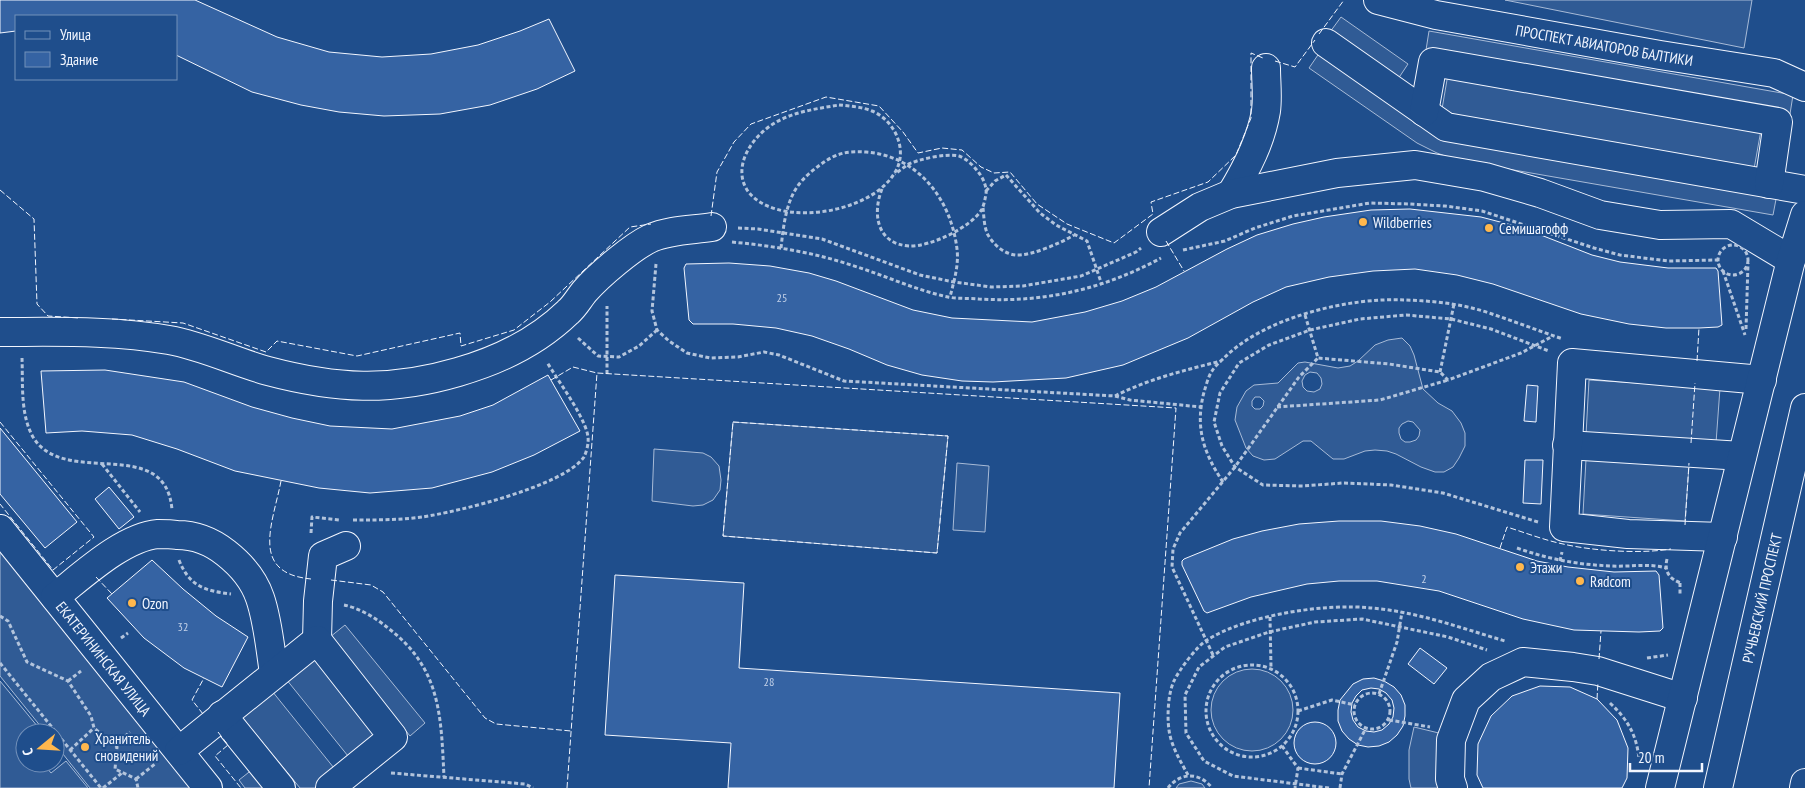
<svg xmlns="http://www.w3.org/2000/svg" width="1805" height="788" viewBox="0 0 1805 788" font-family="'PT Sans Narrow',sans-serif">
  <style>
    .built { fill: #305b95; stroke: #a8bbd7; fill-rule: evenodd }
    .building { fill: #3563a3; stroke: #f2f6ff; fill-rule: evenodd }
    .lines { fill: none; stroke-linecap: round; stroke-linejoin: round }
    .minor-casing { stroke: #f2f6ff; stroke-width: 30 }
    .path { stroke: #b3c4dc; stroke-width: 3; stroke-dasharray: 4 2.5; stroke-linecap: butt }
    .minor { stroke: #1f4e8c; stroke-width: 28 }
    .fence { stroke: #f2f6ff; stroke-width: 1; stroke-dasharray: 6 2.5; stroke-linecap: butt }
    .poi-dot { fill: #ffb74d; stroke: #1f4e8c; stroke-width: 2 }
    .labels { text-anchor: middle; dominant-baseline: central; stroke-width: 4; stroke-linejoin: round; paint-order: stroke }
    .number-label { font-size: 12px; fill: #c3d1e8 }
    .street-label { font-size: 15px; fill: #f2f6ff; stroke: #1f4e8c }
    .poi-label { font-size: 15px; fill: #f2f6ff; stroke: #1f4e8c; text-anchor: start }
  </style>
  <rect width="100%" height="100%" fill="#1f4e8c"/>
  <!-- built -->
  <g class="built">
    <path d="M1505,0H1752L1744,48Z"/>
    <path d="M1341,17L1408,64L1398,79L1330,32Z"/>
    <path d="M1429,31L1793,95L1790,114L1426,50Z"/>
    <path d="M1320,52L1428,126L1777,194L1773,215L1456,160L1437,153L1417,143L1309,68Z"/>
    <path d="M1448,74L1761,130L1754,169L1462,118L1442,109Z"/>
    <path d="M1402,338L1410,346L1414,355L1423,389L1438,403L1452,411L1461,423L1465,433V446L1459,458L1453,467L1444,472H1435L1421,467L1396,454L1387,451L1375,450L1365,451L1344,459H1333L1311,441H1303L1275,459L1264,460L1253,456L1246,448L1235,420L1237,407L1246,391L1254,385L1278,383L1298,363L1305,362L1338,368L1350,366L1358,361L1375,345L1388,340ZM1310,372L1317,373L1321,378L1322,384L1320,389L1314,392L1307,391L1303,387L1302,381L1305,375ZM1255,397H1260L1264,401L1263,406L1260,409H1255L1252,406V401ZM1408,421L1413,422L1420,430L1419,436L1416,440L1410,442H1405L1401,439L1399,433V428L1402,424Z"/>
    <path d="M1589,380L1720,388L1716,443L1586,435Z"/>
    <path d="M733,422L948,436L937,553L723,536Z"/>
    <path d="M654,449L703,453L711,457L719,466L721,480L720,490L713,500L703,505L693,506L652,501Z"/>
    <path d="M1586,459L1689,466L1685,521L1583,514Z"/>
    <path d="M957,463L989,466L985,532L953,530Z"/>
    <path d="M0,547L194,788H90L55,744V733H46L0,676Z"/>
    <path d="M345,625L425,723L410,736L330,637Z"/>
    <path d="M317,654L383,736L352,761L286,679Z"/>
    <circle cx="1252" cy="710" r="41"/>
    <path d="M0,681L43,733H25V763H43L51,773L66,761L88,788H0Z"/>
    <path d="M272,691L338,773L319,788H300L241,716Z"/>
    <path d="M1414,727L1443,734L1442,788H1411L1409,779V750Z"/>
    <path d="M258,765L277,788H245L239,780Z"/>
    <path d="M1191,781L1202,784L1205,788H1176L1179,784Z"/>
  </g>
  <!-- building -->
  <g class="building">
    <path d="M0,0H195L277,37L329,52L382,57L431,54L478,45L520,31L549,19L575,71L537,89L490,105L440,114L384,116L339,112L301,105L252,92L176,55V16H16V31L0,33Z"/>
    <path d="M1410,209L1481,217L1523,228L1592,255L1620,262L1668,268H1716L1718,271L1722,325L1718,327L1699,328H1666L1629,324L1581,314L1493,284L1457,275L1415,269L1373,271L1329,277L1286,287L1253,302L1188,338L1123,365L1066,378L993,382L962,381L922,375L887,365L849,349L812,336L776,328L733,324H693L689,320L684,268L686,264L729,263L770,266L809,273L836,281L913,310L952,318L1032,322L1085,312L1122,301L1156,287L1227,249L1257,235L1293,224L1324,217L1371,210Z"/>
    <path d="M105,370L184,382L252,407L292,418L330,426L392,429L460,416L493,405L548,375L580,431L534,455L492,472L432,488L370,493L319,488L235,471L177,449L132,435L82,431L46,433L41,371Z"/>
    <path d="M1527,385L1538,386L1536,422L1524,421Z"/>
    <path d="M0,428L77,522L45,548L0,494Z"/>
    <path d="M1525,460H1543L1541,504L1523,503Z"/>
    <path d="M109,487L134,517L119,529L95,499Z"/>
    <path d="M1339,521H1381L1420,526L1456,534L1537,561L1568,567L1614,572L1656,571L1659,575L1663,628L1660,631L1639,632L1574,630L1523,619L1439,591L1377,581H1339L1307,584L1251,597L1207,613L1204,611L1182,565V561L1184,559L1233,539L1262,531L1299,524Z"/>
    <path d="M152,560L183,589L216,616L248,637L222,687L184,668L144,638L107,598Z"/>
    <path d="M615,575L744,583L739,668L1120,693L1114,788H728L731,743L605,735Z"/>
    <path d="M1420,648L1447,668L1434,684L1408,664Z"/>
    <path d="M1374,678L1384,681L1394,687L1401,695L1405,705V716L1403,726L1397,735L1389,742L1379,746L1368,747L1358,745L1349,739L1342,731L1338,721V710L1340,700L1353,684L1363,679ZM1371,688L1379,689L1386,693L1392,700L1394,708L1393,717L1389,724L1382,730L1374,732L1366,731L1358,727L1353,720L1351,712L1352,703L1356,696L1362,690Z"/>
    <path d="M1540,686L1570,687L1597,699L1617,720L1628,748L1627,778L1622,788H1483L1477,775L1478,744L1491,716L1512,696Z"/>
    <circle cx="1315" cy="743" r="21"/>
  </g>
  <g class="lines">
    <defs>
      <g id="minor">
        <path id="s1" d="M1378,0L1436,15L1660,55L1774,73L1805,87"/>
        <path d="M1326,43L1446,127L1805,190"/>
        <path d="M1424,112L1433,62L1778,122L1769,184"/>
        <path d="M1231,194C1247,168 1261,141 1266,111C1268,97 1266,82 1266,68"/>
        <path d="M1161,232L1200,207L1231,194L1337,173L1415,165L1485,177L1540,193L1600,215L1660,225L1731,224L1791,260"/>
        <path d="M0,332C57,332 113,330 169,340C203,346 235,362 268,371C336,389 390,392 458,372C500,360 537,342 568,312C575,306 579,298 585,291C599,275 632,247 651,238C669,230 692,230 712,227"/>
        <path d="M1567,445L1742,456"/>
        <path id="s2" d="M0,529L208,788"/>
        <path d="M1723,537L1628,534L1564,527L1572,363L1762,380"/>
        <path d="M55,597C82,576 123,537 158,534C164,534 171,534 177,535C196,535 211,541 226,553C240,564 254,580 260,598C268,621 270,648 274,673"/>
        <path d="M317,640L318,601L323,556L346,546"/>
        <path d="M222,715L281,788"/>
        <path d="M179,751L317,640L393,737L330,788"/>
        <path d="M1453,788L1450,779L1451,740L1466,700L1491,677L1523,662L1573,667L1598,671L1683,698"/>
        <path d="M1660,788L1791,260L1805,215"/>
        <path id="s3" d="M1718,788L1805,408"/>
        <path d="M1804,788L1805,783"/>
      </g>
    </defs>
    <!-- minor casing -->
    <use href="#minor" class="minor-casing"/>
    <!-- path -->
    <g class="path">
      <path d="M839,105C850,106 862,107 872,111C896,121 909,152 894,174C873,207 812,220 776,209C728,195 735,151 770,126C790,112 815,109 839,105Z"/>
      <path d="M882,189C872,214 877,244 909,246C930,247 972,227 982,209C984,205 985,199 986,194C987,187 983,178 979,173C974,166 967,159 959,156C947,153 918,159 907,165C903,168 899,171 895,174"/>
      <path d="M986,191L995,181L1006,175L1040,213L1056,225L1087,241L1102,285"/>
      <path d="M983,208C984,217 984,227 988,235C994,245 1004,254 1016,255C1031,256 1061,243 1074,235"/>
      <path d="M738,228L758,229L822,239L920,275L954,282L991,287L1023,286L1081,276L1136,252L1141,248"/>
      <path d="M732,242C773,246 812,252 851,265C884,275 915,290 948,297C958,299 969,298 979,299C1044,303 1104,289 1161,258"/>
      <circle cx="1733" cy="260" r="15"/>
      <path d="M781,248C783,230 785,209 794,192C800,181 810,172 820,165C836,153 846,151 866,152C918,156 951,199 957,249C959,265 954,281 950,297"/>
      <path d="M1183,250L1225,241L1255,228L1293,216L1370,203L1409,204L1445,206L1482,211L1594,248L1620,255L1668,261L1718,260"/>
      <path d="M656,264L652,311L657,330L669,341L687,353L710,358L738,357L764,352L779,355L844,381L1115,396L1130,400L1201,407"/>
      <path d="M1723,271L1745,335"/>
      <path d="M1305,315L1318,358L1389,364L1440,372L1448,380L1521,353L1553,336"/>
      <path d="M1746,329L1748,263"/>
      <path d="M578,338L598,356L619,357L639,346L657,330"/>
      <path d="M22,358C23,383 20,414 33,437C64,489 166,433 172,510"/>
      <path d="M1440,372L1454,304"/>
      <path d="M607,374V306"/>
      <path d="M1115,396C1148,379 1186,370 1221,361"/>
      <path d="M1277,407L1380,400L1448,380"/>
      <path d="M102,464L140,512"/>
      <path d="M1223,482C1203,452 1195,427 1204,392C1206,386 1208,377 1212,371C1215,366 1221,361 1225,357C1266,317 1349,297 1406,300C1435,301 1464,304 1492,314C1516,322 1539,331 1563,339"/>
      <path d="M353,520C376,520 399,520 422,517C457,512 564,486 584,457C586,453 588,446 588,442C591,424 557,380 547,362"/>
      <path d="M1538,522L1443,493L1391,485L1343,483L1303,486L1263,485L1235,467L1222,446L1214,422L1220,393L1239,363L1269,345L1310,330L1360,319L1406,315L1451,319L1491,329L1549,351"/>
      <path d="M311,533L312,517L339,520"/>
      <path d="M1517,548C1548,559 1579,565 1612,566C1630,567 1649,563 1666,568"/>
      <path d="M1667,559C1664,571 1669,579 1681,583"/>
      <path d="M179,560C189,586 205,591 231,594"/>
      <path d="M1560,561L1562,552"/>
      <path d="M1680,583V595"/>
      <path d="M344,605C359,608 376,618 388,628C441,668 441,716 444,777"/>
      <path d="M0,616L8,621L27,662L68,681L91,716L94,728L117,747L115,769L136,779L138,788"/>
      <path d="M1270,617L1271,668"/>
      <path d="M121,638L128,633"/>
      <path d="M1213,655L1172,567L1173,549L1180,533L1235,467L1299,377L1318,358"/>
      <path d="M1647,658L1668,655"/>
      <path d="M0,663L101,788"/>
      <circle cx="1252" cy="711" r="46"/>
      <path d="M68,681L81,671"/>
      <circle cx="1372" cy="711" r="18"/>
      <path d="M1379,694L1397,642L1402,612"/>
      <path d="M1610,703C1628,720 1636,734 1639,758"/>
      <path d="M1298,711L1332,700L1355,705"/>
      <path d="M1389,720L1430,727"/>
      <path d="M115,745L130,732"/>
      <path d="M1282,746L1298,768L1295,788"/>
      <path d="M70,750L94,728"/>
      <path d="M1298,768L1342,774"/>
      <path d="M391,773L525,784L533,788"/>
      <path d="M1188,775C1181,762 1171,746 1169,730C1167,717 1168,693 1174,681C1179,670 1197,646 1207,640C1247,615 1325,603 1372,608C1418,612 1461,628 1505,641"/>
      <path d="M136,779L155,764"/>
      <path d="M103,788L122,773"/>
      <path d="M1168,788C1180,772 1200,772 1212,788"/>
      <path d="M1329,788L1233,776L1204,761L1186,733L1185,695L1199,667L1225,647L1269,632L1315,622L1362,619L1448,637L1487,650"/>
      <path d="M1340,788L1342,774L1366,728"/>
    </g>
    <!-- minor -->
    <use href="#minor" class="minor"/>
    <!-- fence -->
    <g class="fence">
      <path d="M1319,34L1344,0"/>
      <path d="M1275,61L1295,67L1315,40"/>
      <path d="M0,190L34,219L37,304L48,316L79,318"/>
      <path d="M711,216L717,172L734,142L751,124L826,97L879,106L903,132L918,153L942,148L962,150L981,167L994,173L1010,172L1037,204L1067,224L1114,243L1153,214L1151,202L1208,182L1236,155L1251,118V53L1263,58"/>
      <path d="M1166,241L1184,271"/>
      <path d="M112,319L183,323L266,352L277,341L357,356L460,333L461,346L514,330L550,302L630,227L651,224"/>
      <path d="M1697,361L1699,328"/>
      <path d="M551,380L573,367L597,373"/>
      <path d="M0,422L94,537L53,570L0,504"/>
      <path d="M733,422L948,436L937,553L723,536Z"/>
      <path d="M1691,443L1695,383"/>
      <path d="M281,481C273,523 249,573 311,579"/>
      <path d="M1685,525L1689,463"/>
      <path d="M1500,548L1507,527C1526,533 1544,540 1563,544C1593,551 1641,554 1671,549"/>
      <path d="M96,577L112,594"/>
      <path d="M331,580L371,585L383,592L485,718L496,724L571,731"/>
      <path d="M1599,659L1601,631"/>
      <path d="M1597,699L1598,682"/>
      <path d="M203,714L192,700L204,678"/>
      <path d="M218,732L228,745L215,756L241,788"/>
      <path d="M567,788L597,373L1176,408L1149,788"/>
    </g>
  </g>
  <!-- markers -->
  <g class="poi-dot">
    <circle cx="1363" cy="222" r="5"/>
    <circle cx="1489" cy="228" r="5"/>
    <circle cx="1520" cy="567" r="5"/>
    <circle cx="1580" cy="581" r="5"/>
    <circle cx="132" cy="603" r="5"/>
    <circle cx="85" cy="747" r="5"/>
  </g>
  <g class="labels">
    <!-- number labels -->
    <g class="number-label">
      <text x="782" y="297">25</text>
      <text x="1424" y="578">2</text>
      <text x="183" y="626">32</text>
      <text x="769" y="681">28</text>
    </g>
    <!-- street labels -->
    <g class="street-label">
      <text stroke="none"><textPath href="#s1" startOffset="231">ПРОСПЕКТ АВИАТОРОВ БАЛТИКИ</textPath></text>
      <text stroke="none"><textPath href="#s3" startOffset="195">РУЧЬЕВСКИЙ ПРОСПЕКТ</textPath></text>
      <text stroke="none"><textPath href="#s2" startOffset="166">ЕКАТЕРИНИНСКАЯ УЛИЦА</textPath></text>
    </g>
    <!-- poi labels -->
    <g class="poi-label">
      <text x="1373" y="222">Wildberries</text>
      <text x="1499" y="228">Семишагофф</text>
      <text x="1530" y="567">Этажи</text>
      <text x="1590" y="581">Rяdcom</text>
      <text x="142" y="603">Ozon</text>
      <text x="95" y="738">Хранитель<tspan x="95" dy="17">сновидений</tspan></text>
    </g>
  </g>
  <!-- legend -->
  <rect x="15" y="15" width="162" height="65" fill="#1f4e8c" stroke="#7391ba"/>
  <rect x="25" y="31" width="25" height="8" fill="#1f4e8c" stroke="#7391ba"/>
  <text x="60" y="40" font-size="15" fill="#f2f6ff">Улица</text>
  <rect x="25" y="52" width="25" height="15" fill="#3563a3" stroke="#7391ba"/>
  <text x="60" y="65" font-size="15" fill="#f2f6ff">Здание</text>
  <!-- north arrow -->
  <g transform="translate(40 748) rotate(252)"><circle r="24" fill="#1f4e8c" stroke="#7391ba"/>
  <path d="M0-4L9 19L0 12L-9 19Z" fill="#ffb74d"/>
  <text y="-8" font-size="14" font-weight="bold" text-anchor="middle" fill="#f2f6ff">С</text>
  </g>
  <!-- scale -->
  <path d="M1630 763v8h72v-8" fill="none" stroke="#f2f6ff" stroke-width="2.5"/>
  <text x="1638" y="763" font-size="15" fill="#f2f6ff" stroke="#1f4e8c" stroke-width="4" paint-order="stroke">20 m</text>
</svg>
